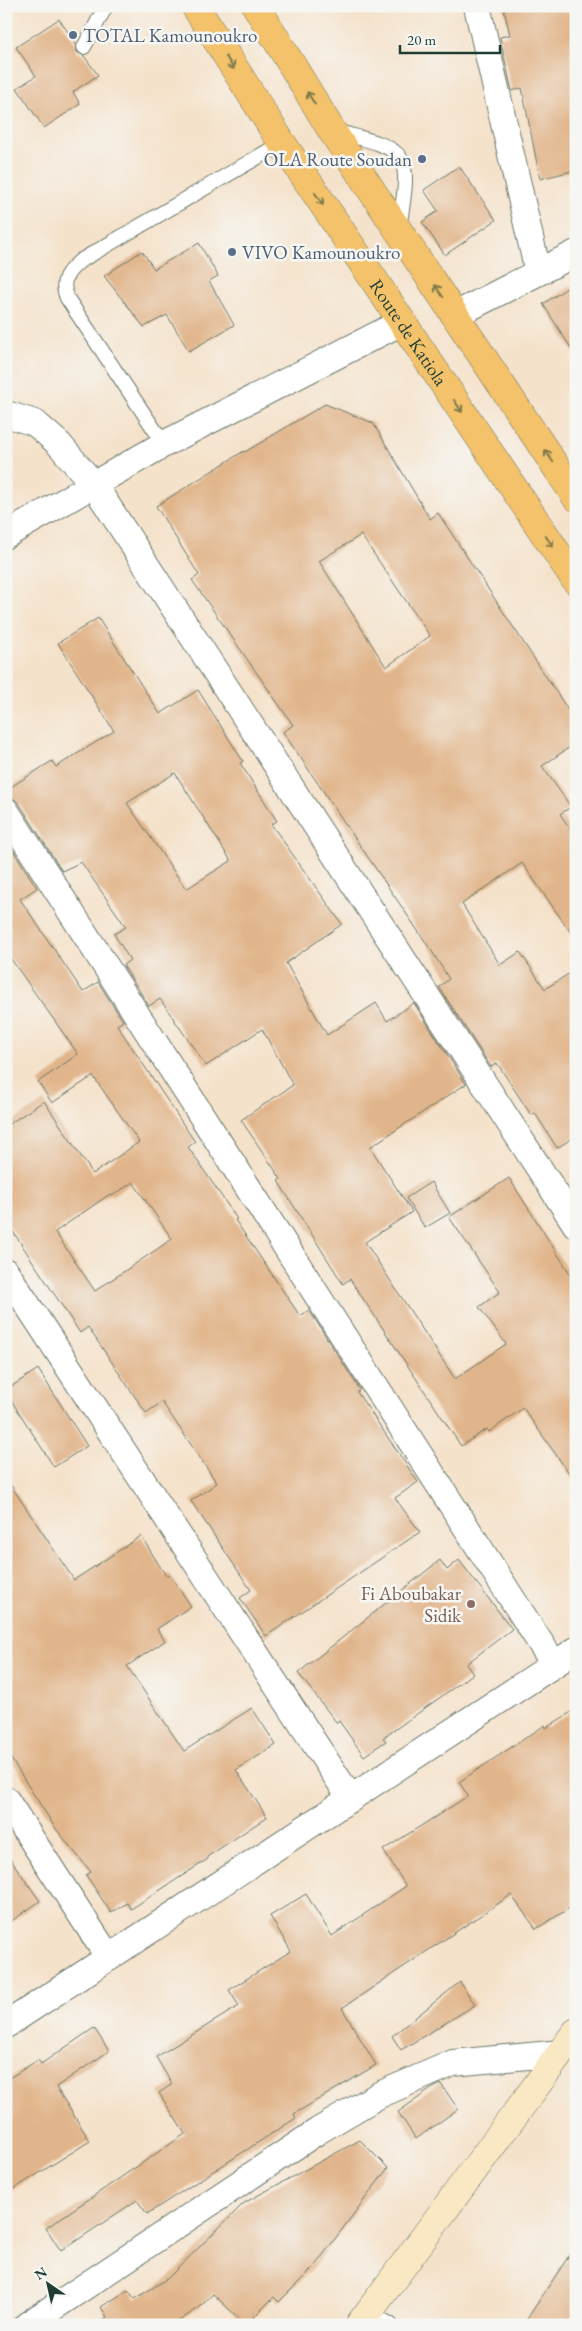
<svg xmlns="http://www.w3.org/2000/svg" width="582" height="2331" viewBox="0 0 582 2331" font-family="'EB Garamond',serif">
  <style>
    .building { fill: #e1b58b; fill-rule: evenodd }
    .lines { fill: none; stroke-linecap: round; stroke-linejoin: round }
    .lane-casing { stroke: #6a7769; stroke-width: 16 }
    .street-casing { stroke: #6a7769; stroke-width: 28 }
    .secondary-casing { stroke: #6a7769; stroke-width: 29 }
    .highway-casing { stroke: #6a7769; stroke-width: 29 }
    .lane { stroke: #fff; stroke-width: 14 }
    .street { stroke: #fff; stroke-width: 26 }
    .secondary { stroke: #fae7c3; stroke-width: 28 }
    .highway { stroke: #f3c26a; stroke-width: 28 }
    .oneway { stroke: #7e794c }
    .service-dot { fill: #5c6f8a; stroke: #f6f6f2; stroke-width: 2 }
    .education-dot { fill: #8d6e63; stroke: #f6f6f2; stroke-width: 2 }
    .labels { text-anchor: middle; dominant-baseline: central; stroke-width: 5; stroke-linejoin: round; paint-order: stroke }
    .service-label { font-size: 19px; fill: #4e5e75; stroke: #f6f6f2; text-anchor: start }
    .street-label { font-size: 19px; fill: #1f3d34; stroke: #f6f6f2 }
    .education-label { font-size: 19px; fill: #785e54; stroke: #f6f6f2; text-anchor: end }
  </style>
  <rect width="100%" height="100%" fill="#f6f6f2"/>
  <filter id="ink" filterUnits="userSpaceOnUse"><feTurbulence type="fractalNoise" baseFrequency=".02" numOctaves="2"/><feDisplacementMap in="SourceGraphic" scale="10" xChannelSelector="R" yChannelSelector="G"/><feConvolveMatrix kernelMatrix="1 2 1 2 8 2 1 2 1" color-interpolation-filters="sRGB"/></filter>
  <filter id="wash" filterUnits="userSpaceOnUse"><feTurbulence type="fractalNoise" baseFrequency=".0096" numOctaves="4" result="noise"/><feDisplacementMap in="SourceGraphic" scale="20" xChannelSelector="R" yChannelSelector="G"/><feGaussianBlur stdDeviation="1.12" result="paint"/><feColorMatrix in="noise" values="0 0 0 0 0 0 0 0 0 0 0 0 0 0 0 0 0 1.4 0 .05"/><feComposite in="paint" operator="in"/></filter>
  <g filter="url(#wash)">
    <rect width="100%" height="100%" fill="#f5e2cb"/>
    <g id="blocks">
      <!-- building -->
      <g class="building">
        <path d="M503,6H576V170L540,179L522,88L512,91L504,56L500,37L510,35Z"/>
        <path d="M59,19L76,44L77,52L84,56L98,75L73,92L80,104L44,128L17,88L36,76L16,47Z"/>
        <path d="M459,166L496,220L445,255L422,222L438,211L424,190Z"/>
        <path d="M199,243L218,276L209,281L234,325L189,351L167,315L144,327L104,276L142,251L154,269Z"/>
        <path d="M576,282V356L543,304Z"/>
        <path d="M325,404L373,423L430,519L438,513L576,722V743L542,766L571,807L560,814L576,837V940L522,863L462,904L500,965L520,952L545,989L576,969V1136L557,1148L535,1113L531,1115L497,1063L491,1067L439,987L449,979L433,953L283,732L293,725L192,580L199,575L156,506L244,451L245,452ZM361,535L430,636L386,667L319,561Z"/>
        <path d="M98,618L160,714L198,690L243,761L240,763L277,821L271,824L342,924L286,963L327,1035L376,1003L387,1021L414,1003L466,1084L370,1147L412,1212L365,1242L455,1379L506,1344L479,1307L500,1292L449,1217L509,1178L576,1283V1483L523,1408L489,1432L487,1429L461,1446L350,1279L343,1284L278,1181L281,1179L241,1120L293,1085L262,1029L206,1066L160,999L149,1006L123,965L130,960L114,934L126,927L81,862L62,871L19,803L13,798L6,796V790L52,761L56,767L114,731L58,643ZM175,773L231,861L186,889L127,803Z"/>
        <path d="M6,839L37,888L20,899L83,992L98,982L123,1021L117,1025L195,1142L188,1147L237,1219L235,1220L300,1316L309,1310L360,1390L357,1392L418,1482L395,1498L420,1532L266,1636L240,1598L251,1590L191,1501L217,1483L162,1402L146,1413L88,1327L80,1333L6,1221V1126L44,1101L93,1174L139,1142L93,1076L52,1103L38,1082L78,1054L6,952ZM133,1182L172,1239L95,1291L55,1232L110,1194L112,1196Z"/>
        <path d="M431,1182L450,1213L425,1228L406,1198Z"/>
        <path d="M38,1369L87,1446L54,1467L6,1392V1390Z"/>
        <path d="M6,1478L74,1580L141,1536L166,1576L169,1574L191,1606L157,1629L165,1641L127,1666L184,1751L252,1708L276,1745L236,1770L267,1817L207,1857L208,1859L131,1909L127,1903L111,1913L86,1875L91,1872L56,1829L6,1751Z"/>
        <path d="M440,1560L447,1570L459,1560L512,1629L466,1664L473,1674L383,1738L386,1741L364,1756L339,1721L337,1723L298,1673Z"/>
        <path d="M576,1709V1904L536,1929L511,1895L342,2008L376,2065L294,2114L296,2118L147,2214L137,2200L61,2251L46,2228L185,2134L159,2093L172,2084L156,2057L239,2006L229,1990L291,1951L270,1916L306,1894L332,1936L406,1886L383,1850L468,1796L459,1782L545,1725L546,1728Z"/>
        <path d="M6,1853L40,1901L6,1925Z"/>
        <path d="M460,1982L475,2005L401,2050L392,2036Z"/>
        <path d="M94,2028L109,2051L56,2087L90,2141L6,2194V2080L38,2060L41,2064Z"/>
        <path d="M441,2084L458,2109L416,2139L398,2112L431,2089Z"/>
        <path d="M360,2140L388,2168L314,2267L279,2302L274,2297L246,2325L213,2294L200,2307L173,2325H95L107,2317L101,2307L128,2290L135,2299L168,2278L244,2203Z"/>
        <path d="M576,2245V2325H523Z"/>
      </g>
    </g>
  </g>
  <g filter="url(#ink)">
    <use href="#blocks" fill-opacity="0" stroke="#6a7769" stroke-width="1"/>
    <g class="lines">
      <defs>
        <g id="lane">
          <path d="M84,47L106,6"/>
          <path d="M334,131C410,150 412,150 399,228"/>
          <path d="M164,444L67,298C60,281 67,272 80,261L282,143"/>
          <path d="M369,2312L391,2325"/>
        </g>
        <g id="street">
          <path d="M477,6L538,272"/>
          <path d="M455,315L576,253"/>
          <path d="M6,414L35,423L59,444L94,485L576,1225"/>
          <path d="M6,535L164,444L402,322"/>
          <path d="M6,811L554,1664"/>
          <path d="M6,1272L351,1799"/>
          <path d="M6,1800L109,1958"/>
          <path d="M6,2025L576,1650"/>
          <path d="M27,2325L318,2131L379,2095L453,2063L561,2053"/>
        </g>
        <path id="secondary" d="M359,2325L576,2032"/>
        <g id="highway">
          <path id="s1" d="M195,6L282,143L576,581"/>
          <path d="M256,6L332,131L576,497"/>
        </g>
      </defs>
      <!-- lane casing -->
      <use href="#lane" class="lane-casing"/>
      <!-- street casing -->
      <use href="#street" class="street-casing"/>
      <!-- secondary casing -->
      <use href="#secondary" class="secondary-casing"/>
      <!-- highway casing -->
      <use href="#highway" class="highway-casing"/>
      <!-- lane -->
      <use href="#lane" class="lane"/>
      <!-- street -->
      <use href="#street" class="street"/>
      <!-- secondary -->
      <use href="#secondary" class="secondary"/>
      <!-- highway -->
      <use href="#highway" class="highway"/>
    </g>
    <!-- one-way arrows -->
    <defs><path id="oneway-shaft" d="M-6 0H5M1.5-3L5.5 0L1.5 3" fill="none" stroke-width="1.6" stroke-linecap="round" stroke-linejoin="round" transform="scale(1.25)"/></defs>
    <g class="oneway">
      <use href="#oneway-shaft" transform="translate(230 63) rotate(58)"/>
      <use href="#oneway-shaft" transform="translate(311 98) rotate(-122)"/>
      <use href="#oneway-shaft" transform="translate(319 199) rotate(56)"/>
      <use href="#oneway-shaft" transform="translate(439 291) rotate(-124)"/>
      <use href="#oneway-shaft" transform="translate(458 406) rotate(56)"/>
      <use href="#oneway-shaft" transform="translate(549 456) rotate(-124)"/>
      <use href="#oneway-shaft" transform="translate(549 541) rotate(56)"/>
    </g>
  </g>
  <!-- markers -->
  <g class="service-dot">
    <circle cx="73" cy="35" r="5"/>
    <circle cx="422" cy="159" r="5"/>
    <circle cx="232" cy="252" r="5"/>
  </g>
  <circle class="education-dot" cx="471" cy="1604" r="5"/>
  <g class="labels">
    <!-- service labels -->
    <g class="service-label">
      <text x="83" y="35">TOTAL Kamounoukro</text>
      <text x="412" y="159" text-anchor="end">OLA Route Soudan</text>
      <text x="242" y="252">VIVO Kamounoukro</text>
    </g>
    <!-- street labels -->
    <g class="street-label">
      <text stroke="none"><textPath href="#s1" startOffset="390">Route de Katiola</textPath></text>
    </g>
    <!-- education labels -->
    <g class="education-label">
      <text x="461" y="1593">Fi Aboubakar<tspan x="461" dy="22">Sidik</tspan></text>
    </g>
  </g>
  <!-- margin -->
  <rect width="582" height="2331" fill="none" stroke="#f6f6f2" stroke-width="25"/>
  <!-- north arrow -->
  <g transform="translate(48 2284) rotate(326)" stroke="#f6f6f2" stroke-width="4" paint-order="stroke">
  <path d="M0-4L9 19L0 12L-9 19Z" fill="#1f3d34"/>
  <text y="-8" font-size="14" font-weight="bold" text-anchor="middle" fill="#1f3d34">N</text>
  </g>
  <!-- scale -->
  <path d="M400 45v8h100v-8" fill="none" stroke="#1f3d34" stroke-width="2.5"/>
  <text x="407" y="45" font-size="15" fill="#1f3d34" stroke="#f6f6f2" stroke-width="4" paint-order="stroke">20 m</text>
</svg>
